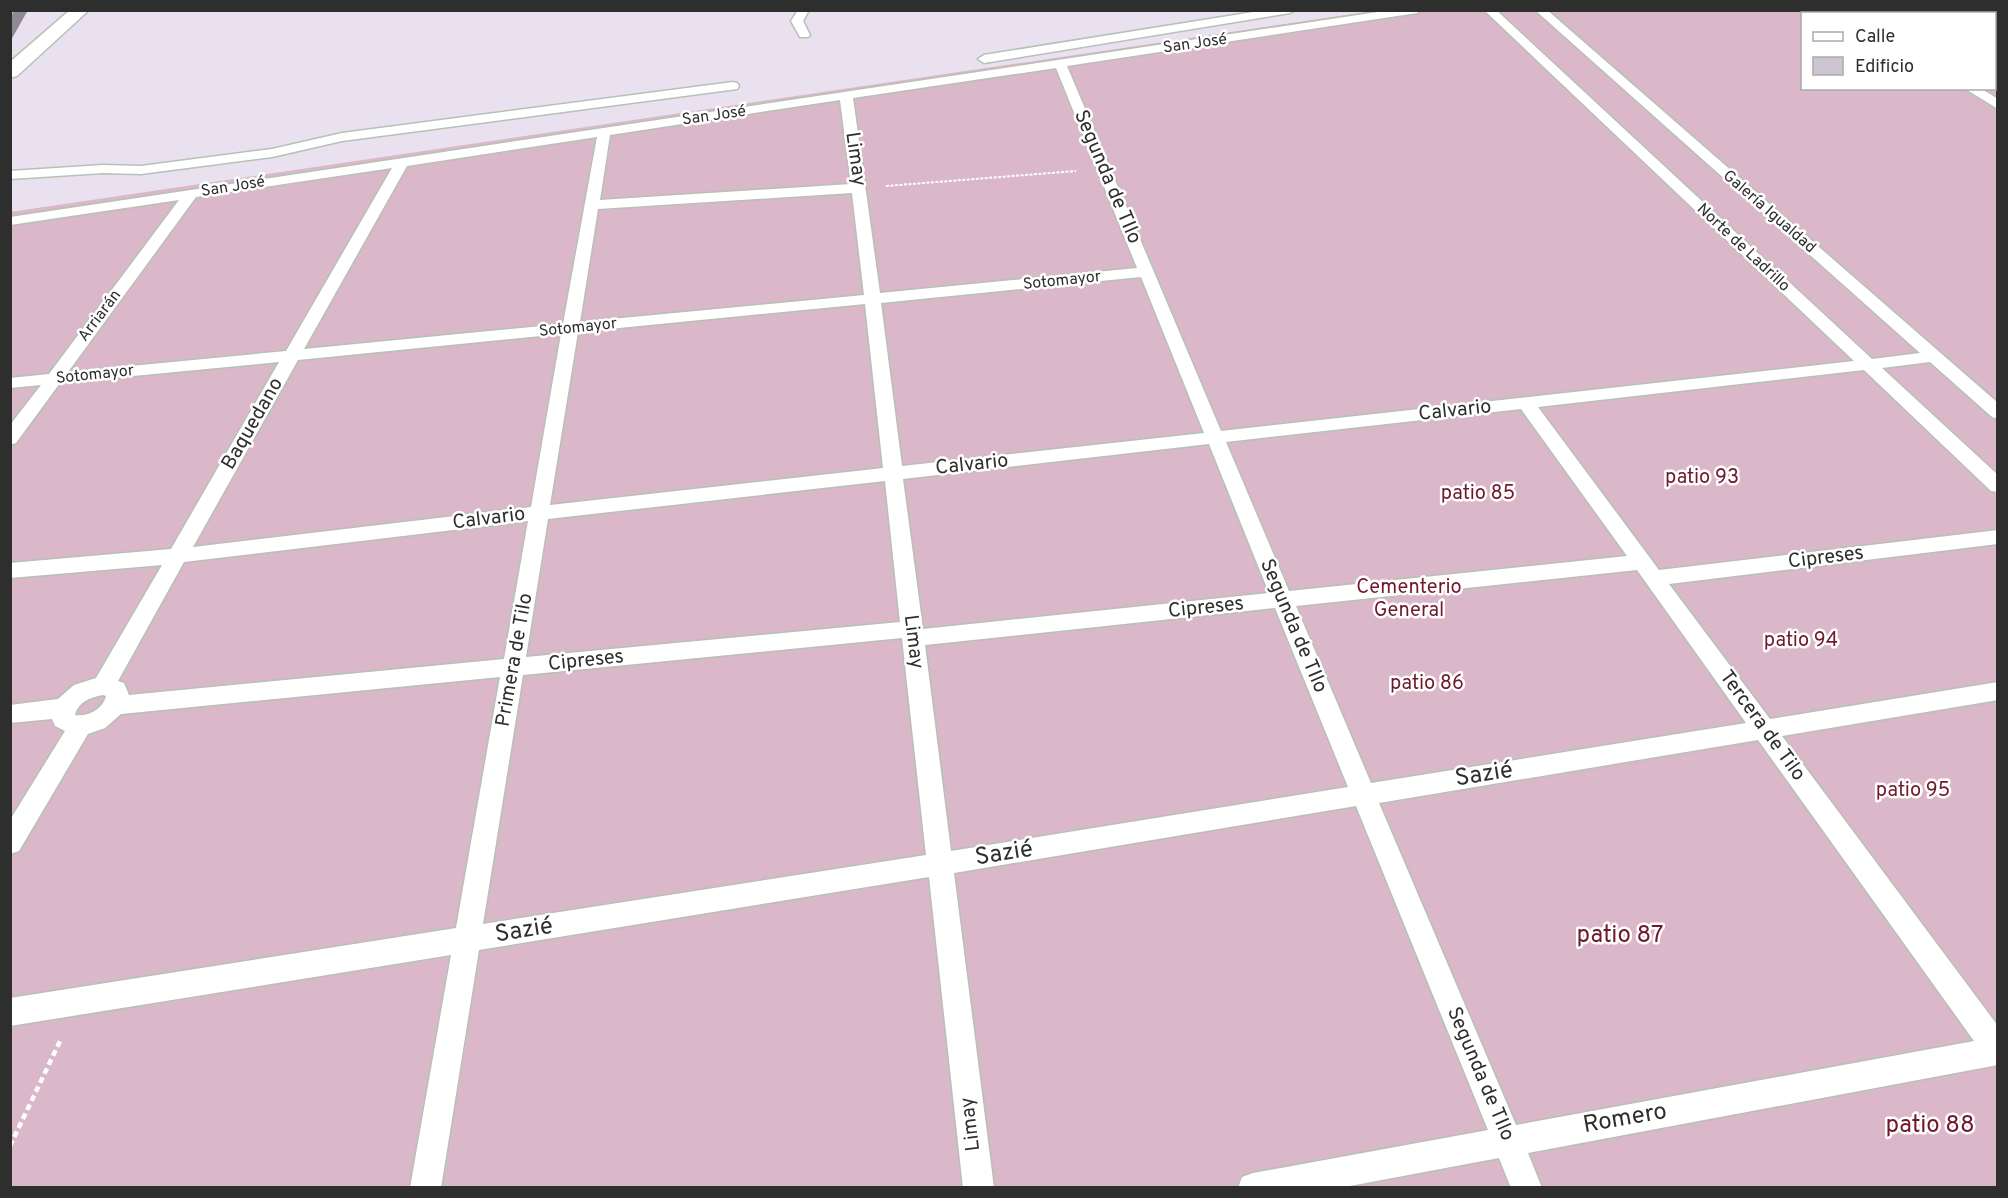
<svg xmlns="http://www.w3.org/2000/svg" width="2008" height="1198" viewBox="0 0 2008 1198" font-family="Overpass,sans-serif">
  <style>
    .cemetery { fill: #dab7c9; fill-rule: evenodd }
    .lines { fill: none; stroke-linecap: round; stroke-linejoin: round }
    .service-casing { stroke: #b7c1b4; stroke-width: 3 }
    .secondary-casing { stroke: #b7c1b4; stroke-width: 3 }
    .path-far1 { stroke: #fff; stroke-width: 2; stroke-dasharray: 3 1.5; stroke-linecap: butt }
    .path { stroke: #fff; stroke-width: 4.5; stroke-dasharray: 6 4; stroke-linecap: butt }
    .service { fill: #fff; fill-rule: evenodd }
    .secondary { fill: #fff; fill-rule: evenodd }
    .shaded-wall { fill: #908a93 }
    .building { fill: #cdc5d2; stroke: #908a93; stroke-width: 1.5 }
    .labels { text-anchor: middle; dominant-baseline: central; stroke-width: 5; stroke-linejoin: round; paint-order: stroke }
    .far-street-label { font-size: 16px; fill: #2e2e2e; stroke: #fff }
    .street-label { font-size: 20px; fill: #2e2e2e; stroke: #fff }
    .park-label { font-size: 20px; fill: #70192d; stroke: #fff }
    .near-street-label { font-size: 24px; fill: #2e2e2e; stroke: #fff }
    .near-park-label { font-size: 24px; fill: #70192d; stroke: #fff }
  </style>
  <rect width="100%" height="100%" fill="#e9e1ef"/>
  <!-- cemetery -->
  <path class="cemetery" d="M1373,11H1997V1187H11L10,212ZM1802,14H1994V88H1802Z"/>
  <g class="lines">
    <defs>
      <g id="service">
        <path d="M798,10H809L803,21L810,35L808,37H800L791,21Z"/>
        <path d="M1266,10H1295L1290,13L984,63L978,59L984,55Z"/>
        <path d="M1391,10H1422L1417,13L1067,66L1221,431L1854,361L1484,10H1496L1872,359L1920,353L1535,10H1547L1998,403V419L1992,417L1930,362L1882,368L1998,475V492L1991,491L1864,370L1538,407L1659,570L1998,530V544L1669,584L1770,719L1998,682V700L1782,736L1998,1026V1065L1528,1153L1542,1188H1511L1499,1158L1339,1188H1238L1242,1177L1253,1173L1488,1130L1356,806L954,873L994,1188H963L929,877L479,950L441,1188H410L451,955L10,1026V998L456,928L500,677L121,714L105,728L88,734L19,851L10,854V820L65,731L55,726L52,719L10,723V705L58,699L74,685L96,678L162,565L10,578V563L171,549L279,362L60,383L16,443L10,445V425L41,385L10,388V378L49,374L179,200L10,225V217ZM1056,68L1137,268L880,293L853,98ZM840,100L851,184L600,200L610,135ZM597,137L563,324L304,349L407,166ZM392,168L286,351L68,372L196,197ZM852,193L864,295L580,322L598,209ZM1141,277L1204,433L902,466L881,303ZM865,304L883,468L550,505L578,332ZM561,334L531,507L193,547L298,360ZM1521,409L1627,556L1289,591L1226,442ZM1209,444L1269,593L923,629L903,479ZM885,481L900,622L526,657L548,519ZM528,521L504,659L129,695L124,683L118,681L184,562ZM1637,570L1746,723L1371,783L1296,606ZM1275,608L1348,787L951,851L925,645ZM902,638L926,855L483,924L523,675ZM103,695L106,696C103,709 88,717 75,715C78,702 91,697 103,695ZM1758,740L1974,1041L1516,1125L1379,803Z"/>
        <path d="M1835,10H1848L1850,14H1838Z"/>
        <path d="M733,82L737,83L739,86L737,89L342,141L272,157L141,174L103,173L10,179V171L103,165L141,166L272,149L342,133Z"/>
        <path d="M1964,88H1980L1998,99V109Z"/>
      </g>
      <path id="secondary" d="M70,10H89L17,76L10,78V62Z"/>
    </defs>
    <!-- service casing -->
    <use href="#service" class="service-casing"/>
    <!-- secondary casing -->
    <use href="#secondary" class="secondary-casing"/>
    <!-- path-far1 -->
    <path class="path-far1" d="M886,186L1076,171"/>
    <!-- path -->
    <path class="path" d="M10,1146L61,1039"/>
    <!-- service -->
    <use href="#service" class="service"/>
    <!-- secondary -->
    <use href="#secondary" class="secondary"/>
  </g>
  <!-- shaded-wall -->
  <path class="shaded-wall" d="M16,10H28L10,42V19Z"/>
  <!-- building -->
  <path class="building" d="M10,10H16L10,19Z"/>
  <g class="labels">
    <!-- far-street labels -->
    <g class="far-street-label">
      <text transform="translate(1195 44) rotate(-8)">San José</text>
      <text transform="translate(714 116) rotate(-8)">San José</text>
      <text transform="translate(233 187) rotate(-9)">San José</text>
      <text transform="translate(1769 212) rotate(41)">Galería Igualdad</text>
      <text transform="translate(1743 248) rotate(43)">Norte de Ladrillo</text>
      <text transform="translate(1062 281) rotate(-6)">Sotomayor</text>
      <text transform="translate(100 316) rotate(-53)">Arriarán</text>
      <text transform="translate(578 328) rotate(-6)">Sotomayor</text>
      <text transform="translate(95 375) rotate(-6)">Sotomayor</text>
    </g>
    <!-- street labels -->
    <g class="street-label">
      <text transform="translate(855 159) rotate(82)">Limay</text>
      <text transform="translate(1107 177) rotate(67)">Segunda de TIlo</text>
      <text transform="translate(1455 411) rotate(-6)">Calvario</text>
      <text transform="translate(253 424) rotate(-60)">Baquedano</text>
      <text transform="translate(972 465) rotate(-6)">Calvario</text>
      <text transform="translate(489 519) rotate(-7)">Calvario</text>
      <text transform="translate(1826 558) rotate(-7)">Cipreses</text>
      <text transform="translate(1206 608) rotate(-6)">Cipreses</text>
      <text transform="translate(1293 626) rotate(67)">Segunda de TIlo</text>
      <text transform="translate(913 642) rotate(83)">Limay</text>
      <text transform="translate(515 660) rotate(-80)">Primera de Tilo</text>
      <text transform="translate(586 661) rotate(-6)">Cipreses</text>
      <text transform="translate(1762 726) rotate(54)">Tercera de Tilo</text>
      <text transform="translate(1480 1074) rotate(67)">Segunda de TIlo</text>
      <text transform="translate(971 1124) rotate(-97)">Limay</text>
    </g>
    <!-- park labels -->
    <g class="park-label">
      <text x="1702" y="478">patio 93</text>
      <text x="1478" y="494">patio 85</text>
      <text x="1409" y="588">Cementerio<tspan x="1409" dy="23">General</tspan></text>
      <text x="1801" y="641">patio 94</text>
      <text x="1427" y="684">patio 86</text>
      <text x="1913" y="791">patio 95</text>
    </g>
    <!-- near-street labels -->
    <g class="near-street-label">
      <text transform="translate(1484 775) rotate(-9)">Sazié</text>
      <text transform="translate(1004 854) rotate(-9)">Sazié</text>
      <text transform="translate(524 931) rotate(-9)">Sazié</text>
      <text transform="translate(1625 1119) rotate(-10)">Romero</text>
    </g>
    <!-- near-park labels -->
    <g class="near-park-label">
      <text x="1620" y="936">patio 87</text>
      <text x="1930" y="1126">patio 88</text>
    </g>
  </g>
  <!-- border -->
  <rect width="2008" height="1198" fill="none" stroke="#2e2e2e" stroke-width="24"/>
  <!-- legend -->
  <rect x="1801" y="12" width="195" height="78" fill="#ffffff" stroke="#ababab" stroke-width="1.5"/>
  <rect x="1813" y="32" width="30" height="9" fill="#ffffff" stroke="#ababab" stroke-width="1.5"/>
  <text x="1855" y="42" font-size="18" fill="#2e2e2e">Calle</text>
  <rect x="1813" y="57" width="30" height="18" fill="#cdc5d2" stroke="#ababab" stroke-width="1.5"/>
  <text x="1855" y="72" font-size="18" fill="#2e2e2e">Edificio</text>
</svg>
